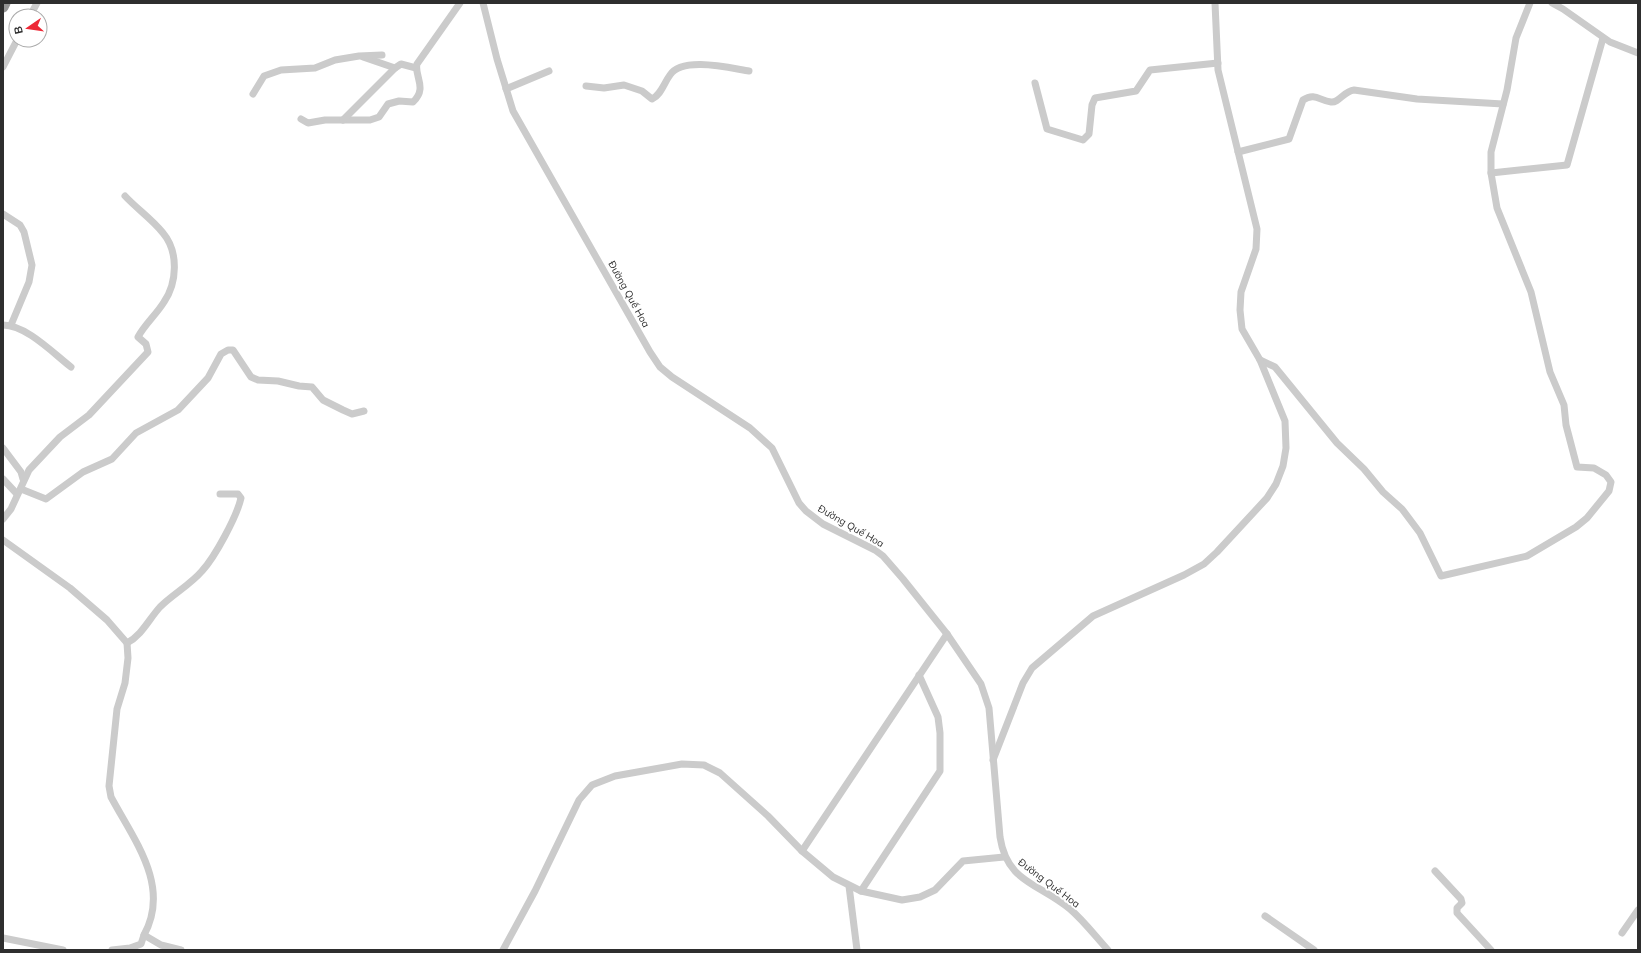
<svg xmlns="http://www.w3.org/2000/svg" width="1641" height="953" viewBox="0 0 1641 953" font-family="Mulish,sans-serif">
  <style>
    .lines { fill: none; stroke-linecap: round; stroke-linejoin: round }
    .minor { stroke: #cbcbcb; stroke-width: 7 }
    .highway { stroke: #959595; stroke-width: 11 }
    .labels { text-anchor: middle; dominant-baseline: central; stroke-width: 4; stroke-linejoin: round; paint-order: stroke }
    .street-label { font-size: 10px; fill: #2e2e2e; stroke: #fff }
  </style>
  <rect width="100%" height="100%" fill="#fff"/>
  <g class="lines">
    <!-- minor -->
    <g class="minor">
      <path d="M483,3L497,59L513,111L650,352L660,367L672,377L750,428L772,448L799,503L806,511L823,524L875,550L883,556L903,579L947,634L981,684L989,708L1000,837C1007,883 1039,883 1070,909C1084,921 1096,937 1108,950"/>
      <path d="M1552,3L1563,9L1610,42L1638,53"/>
      <path d="M30,16L37,3"/>
      <path d="M363,57L395,68"/>
      <path d="M3,67L17,40"/>
      <path d="M1035,83L1047,129L1083,140L1089,134L1092,105L1095,98L1136,91L1150,70L1218,63"/>
      <path d="M586,86L604,88L624,85L642,91L652,99C661,95 664,83 670,75C682,56 730,68 749,71"/>
      <path d="M506,89L549,71"/>
      <path d="M253,94L264,76L281,70L315,68L335,60L359,56L382,55"/>
      <path d="M301,119L308,123L325,120H370L379,117L388,104L399,101L413,102C428,88 414,76 417,64L460,3"/>
      <path d="M343,120L395,68L401,64L416,68"/>
      <path d="M1238,152L1289,139L1303,100C1315,92 1320,101 1331,102C1339,103 1344,91 1354,90L1417,99L1503,104"/>
      <path d="M1491,173L1567,165L1603,38"/>
      <path d="M3,214L20,225L24,232L32,265L29,282L11,325"/>
      <path d="M3,325C26,325 53,353 71,367"/>
      <path d="M1260,360L1275,367L1337,443L1364,469L1383,492L1402,509L1420,533L1441,576L1527,556L1576,527L1587,518L1609,491L1611,482L1606,475L1594,468L1577,467L1566,425L1564,405L1550,372L1531,292L1497,208L1491,173V152L1507,90L1516,38L1530,3"/>
      <path d="M3,448L21,472L23,479"/>
      <path d="M3,479L17,494"/>
      <path d="M21,489L46,499L83,472L112,459L136,433L178,410L208,378L221,354L228,350H233L251,377L258,380L278,381L299,386L312,387L323,400L343,410L352,414L364,411"/>
      <path d="M3,519L11,509L29,470L60,437L89,415L148,352L146,344L138,337C145,324 156,315 164,302C177,283 179,252 163,233C152,219 137,209 125,196"/>
      <path d="M3,540L70,588L107,620L127,643L128,658L125,683L117,709L109,786L111,797C134,840 171,886 144,935"/>
      <path d="M127,643C142,635 149,619 160,607C173,594 190,585 202,571C215,557 237,516 241,498L238,494H220"/>
      <path d="M993,760L1023,683L1032,668L1093,616L1184,575L1204,564L1217,552L1267,498L1276,484L1283,466L1286,448L1285,421L1260,360L1242,329L1240,310L1241,292L1256,249L1257,229L1218,70L1215,3"/>
      <path d="M802,851L947,634"/>
      <path d="M1435,871L1461,899L1462,903L1457,908V913L1491,950"/>
      <path d="M849,886L857,950"/>
      <path d="M861,891L940,771V733L938,717L919,675"/>
      <path d="M1265,916L1314,950"/>
      <path d="M1622,933L1638,910"/>
      <path d="M3,938L63,950"/>
      <path d="M112,950L130,948L141,944L144,935L161,945L181,950"/>
      <path d="M503,950L535,891L579,800L592,785L615,776L682,764L704,765L720,773L768,816L802,851L833,877L861,891L902,900L920,897L935,890L963,861L1004,857"/>
    </g>
    <!-- highway -->
    <path class="highway" d="M3,7L5,3"/>
  </g>
  <g class="labels">
    <!-- street labels -->
    <g class="street-label">
      <text transform="translate(629 294) rotate(61)">Đường Quế Hoa</text>
      <text transform="translate(851 526) rotate(30)">Đường Quế Hoa</text>
      <text transform="translate(1049 883) rotate(37)">Đường Quế Hoa</text>
    </g>
  </g>
  <!-- border -->
  <rect width="1641" height="953" fill="none" stroke="#2e2e2e" stroke-width="8"/>
  <!-- north arrow -->
  <g transform="translate(28 28) rotate(257)"><circle r="19" fill="#ffffff" stroke="#ababab"/>
  <path d="M0-3L7 15L0 10L-7 15Z" fill="#ed2836"/>
  <text y="-6" font-size="11" font-weight="bold" text-anchor="middle" fill="#2e2e2e">B</text>
  </g>
</svg>
